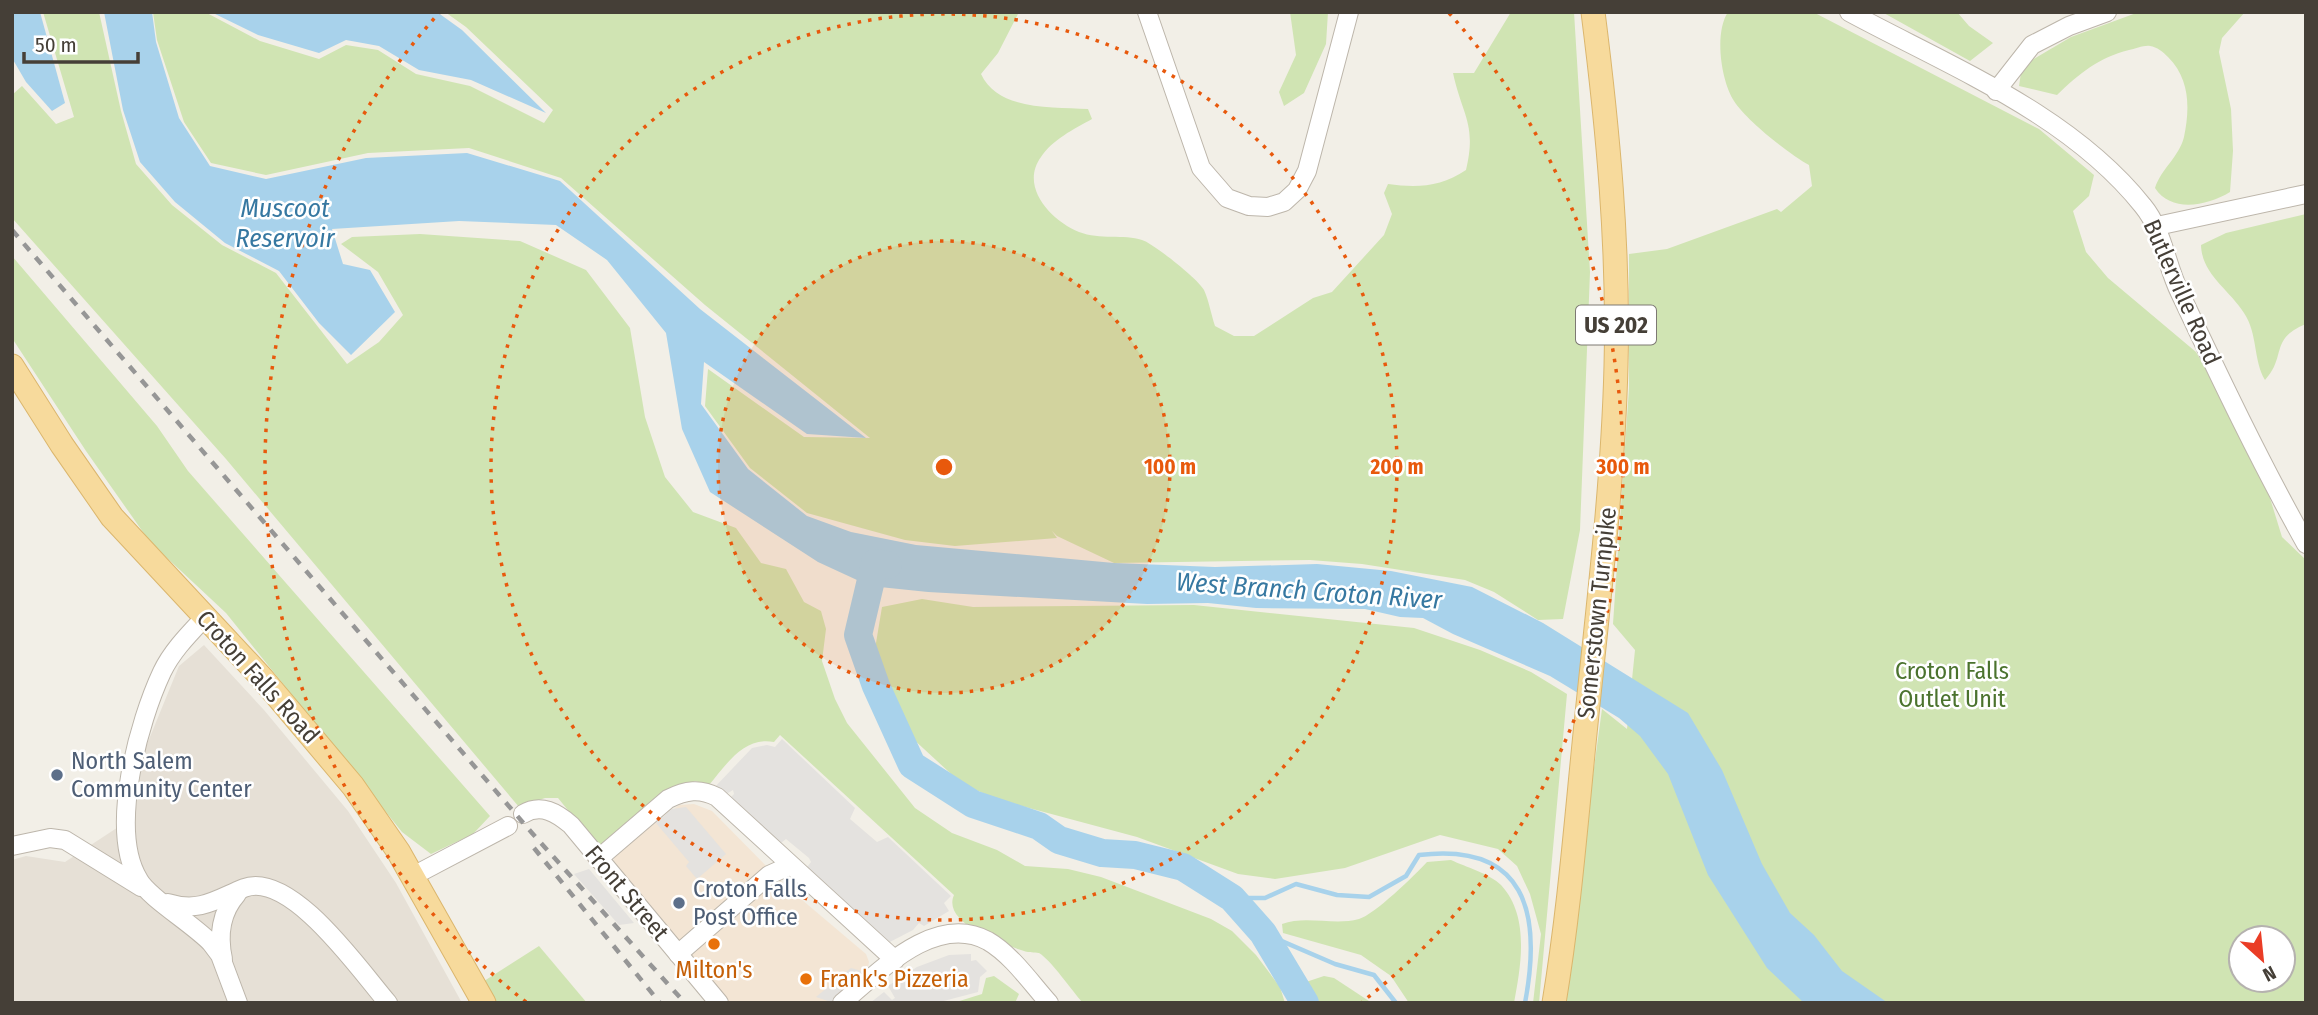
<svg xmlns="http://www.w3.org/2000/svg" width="2318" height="1015" viewBox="0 0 2318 1015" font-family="'Fira Sans Condensed',sans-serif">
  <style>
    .residential { fill: #e6e0d6 }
    .commercial { fill: #f3e5d4 }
    .green { fill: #d0e4b3; fill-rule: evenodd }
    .parking { fill: #e4e2df }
    .water { fill: #a8d2eb }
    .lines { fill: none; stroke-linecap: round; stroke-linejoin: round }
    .stream { stroke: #a8d2eb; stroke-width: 4.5 }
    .river { stroke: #a8d2eb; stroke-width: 28 }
    .minor-casing { stroke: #bdb6ab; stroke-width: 20 }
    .major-casing { stroke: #dbb66d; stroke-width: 25 }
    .minor { stroke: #fff; stroke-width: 18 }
    .major { stroke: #f7da9c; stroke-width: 23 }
    .rail { stroke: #969696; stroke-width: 4.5; stroke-dasharray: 9 9; stroke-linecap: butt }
    .ring { fill: none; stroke: #e8590c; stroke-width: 3.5; stroke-dasharray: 3.5 7 }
    .service-dot { fill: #5c6f8a; stroke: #fff; stroke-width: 2.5 }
    .food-dot { fill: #e8710a; stroke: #fff; stroke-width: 2.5 }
    .labels { text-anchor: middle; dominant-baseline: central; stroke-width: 5; stroke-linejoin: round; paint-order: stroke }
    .shield { fill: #fff; stroke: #7d7973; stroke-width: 2 }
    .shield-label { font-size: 23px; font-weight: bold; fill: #453f37 }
    .street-label { font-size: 24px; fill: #453f37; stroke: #fff }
    .park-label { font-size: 24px; fill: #4b732e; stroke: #fff }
    .service-label { font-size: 24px; fill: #4e5e75; stroke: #fff; text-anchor: start }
    .food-label { font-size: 24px; fill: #c56008; stroke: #fff }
    .water-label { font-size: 26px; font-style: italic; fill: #3678a1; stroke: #fff }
    .centre { fill: #e8590c; stroke: #fff; stroke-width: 3.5 }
    .ring-label { font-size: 21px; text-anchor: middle; font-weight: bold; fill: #e8590c; stroke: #fff; stroke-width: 5; stroke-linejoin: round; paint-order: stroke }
  </style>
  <rect width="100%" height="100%" fill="#f2efe7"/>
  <!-- residential -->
  <path class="residential" d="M204,645L264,710L348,811L396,883L462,1003H12V860L26,856L65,862L135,816L143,754L179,666Z"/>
  <!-- commercial -->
  <path class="commercial" d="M694,804L712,811L788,888L866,954L869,962L867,973L834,1003H722L613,872L614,858L629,843L679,805Z"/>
  <!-- green -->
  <g class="green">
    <path d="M43,12H99L121,111L136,164L172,205L222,245L276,273L347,364L379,342L403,315L378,272L341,244L352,237L420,234L520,241L586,270L630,328L645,417L665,477L693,512L736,528L761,563L786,569L804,602L821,611L826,629L822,661L835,699L847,723L915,808L952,833L997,850L1025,866L1068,869L1101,877L1211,919L1232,931L1256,955L1280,987L1285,1003H1083C1072,991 1051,960 1039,953C1038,953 1029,952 1028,952C1006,946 941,924 954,895L780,735L774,742C744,736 726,765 709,785L695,781L658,799L598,847L558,798H545L519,807L226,459L12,218V95L22,86L56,124L74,117Z"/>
    <path d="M153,12H205L260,41L319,59L346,45L378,50L416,74L470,86L544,123L553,110L466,27L445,12H1019L998,53L981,74C998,111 1053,107 1088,109L1092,119C1074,129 1052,140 1041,157C1019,187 1052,221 1079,232C1100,240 1124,234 1142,240C1153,243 1199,280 1204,290C1209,301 1211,314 1215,326L1234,336H1254L1313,298L1332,292L1384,235L1392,214L1384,193L1388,184C1417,188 1441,187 1466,170C1477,124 1462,115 1453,73H1474L1511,12H1574L1590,272L1580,530L1563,619L1538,620L1494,592L1465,580L1362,564L1310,560L1114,563L1057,536L1052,531L1057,538L955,546L905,540L807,513L750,468L705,406L708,369L804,437L870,438L705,305L561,178L469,148L368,153L266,175L211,163L184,122L157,40Z"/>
    <path d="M1290,12H1328L1326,44L1304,93L1284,106L1279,92L1296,55Z"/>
    <path d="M1728,12H1813L2039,129L2094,175L2089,196L2073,211L2086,252L2108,278L2196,352L2257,456L2282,537L2306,560V1003H1562L1602,709L1627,729L1635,650L1613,624L1629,388V254L1667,249L1777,209L1781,212L1812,186L1809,165C1789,154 1747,121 1734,101C1721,81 1714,33 1728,12ZM2241,938H2283V980H2241Z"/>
    <path d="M1882,12H1957L1969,26L1993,43L1970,61Z"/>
    <path d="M2139,12H2245L2222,38L2219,52L2231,109L2233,151L2230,192C2207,206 2171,213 2155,188C2161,169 2179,157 2184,137C2190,108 2190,79 2168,57C2163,52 2157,47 2150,46C2144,45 2135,49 2129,50C2098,58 2080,73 2057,95L2019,86L2022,66L2071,37Z"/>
    <path d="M2306,214V324C2269,339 2287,356 2265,380C2253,360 2258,334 2244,313C2229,289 2202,275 2201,245L2226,233Z"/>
    <path d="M12,256L157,426L188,471L490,816L473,834L431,854L402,832L226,613L150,542L86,451L12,338Z"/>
    <path d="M922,599L973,607L1194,605L1414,628L1480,650L1531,672L1567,694L1539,1003H1533L1541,934L1530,894L1517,866L1498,849L1440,835L1345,868L1275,879L1238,874L1137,837L999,800L962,784L911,737L886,692L874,655L882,607Z"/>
    <path d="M1451,860C1466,867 1490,874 1501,885C1530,916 1521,966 1514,1003H1409L1391,976L1361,955L1283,933L1282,924C1306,915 1334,926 1359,919C1374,915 1415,875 1427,862Z"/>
    <path d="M539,946L587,1003H493L481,983Z"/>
    <path d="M994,976L1019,994L1015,1003H953L982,994L986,978Z"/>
    <path d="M1324,976L1334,978L1372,1003H1316L1306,982Z"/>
  </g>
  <!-- parking -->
  <g class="parking">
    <path d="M782,739L855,808L850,819L877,842L888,837L951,896L944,903L949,911L924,926L919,923L913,930L884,945L804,871L811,862L809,858L786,839L777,846L727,801L734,794L733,790L723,796L713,789L752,748L767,745L775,747Z"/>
    <path d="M686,807L726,854L697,879L686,866L689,862L656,823L672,809Z"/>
    <path d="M589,869L634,923L619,925L574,874Z"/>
    <path d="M971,954V961L976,960L987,971L980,977L978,992L936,1003H870L884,992L892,1000L895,998L888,986L917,967L949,955Z"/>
    <path d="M851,968L865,972L831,1002L816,997Z"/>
  </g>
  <!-- water -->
  <g class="water">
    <path d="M12,12H40L65,103L52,111L26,82L12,58Z"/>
    <path d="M104,12H152L156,42L179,118L210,166L266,179L366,158L467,153L560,181L700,309L866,438L807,434L704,362L701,404L748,469L807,516L851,532L916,545L1114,563L1215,567L1317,564L1391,571L1472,587L1543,623L1688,713L1722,770L1762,864L1790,913L1814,935L1842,971L1888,1003H1804L1767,968L1708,875L1668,774L1640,736L1619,718L1550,676L1453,634L1423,618L1400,617L1365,609L1256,608L1208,603L1147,604L928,592L870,586L818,562L710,492L682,429L666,333L607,260L556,225L459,221L332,229L343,264L370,270L395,312L351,355L319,323L279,271L225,243L175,202L140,162L123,110Z"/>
    <path d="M211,12H437L462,30L546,113L471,80L419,70L379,46L346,40L319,53L258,35Z"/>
  </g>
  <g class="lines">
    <!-- stream -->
    <g class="stream">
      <path d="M1232,898H1265L1296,884L1337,895L1369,897L1406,876L1419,855C1526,842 1542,913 1525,1003"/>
      <path d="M1263,933L1335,964L1374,975L1396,1003"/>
    </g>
    <!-- river -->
    <path class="river" d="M888,565L875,563L858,635L876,686L912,765L973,804L1039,826L1059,840L1102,853L1135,855L1183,867L1232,898L1263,933L1305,1003"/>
    <defs>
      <g id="minor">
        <path d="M1147,12L1201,168L1227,198L1249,206L1268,207L1284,202L1297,190L1307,171L1349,12"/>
        <path d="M1849,12C1949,66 2070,114 2143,206C2163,230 2166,265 2180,293C2220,378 2260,462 2306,544"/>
        <path d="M1996,91L2032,45L2069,26L2107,12"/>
        <path d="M2157,226L2306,194"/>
        <path d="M205,617C189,634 172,651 162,672C139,721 108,830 139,880C149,898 193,924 211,943L220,955L238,1003"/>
        <path d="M523,814C541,803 557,813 571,825L719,1003"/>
        <path d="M12,846L50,838L65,840L141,887"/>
        <path d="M598,859L668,799C686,790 700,788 717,797L895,960"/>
        <path d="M413,876L508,826"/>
        <path d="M168,903C200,913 217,899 244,888C291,870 361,972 388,1003"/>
        <path d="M678,954L769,875L789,866"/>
        <path d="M223,959C218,936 221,912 237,894"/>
        <path d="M842,1003C879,972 935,912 988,941C1012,955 1031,983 1049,1003"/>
      </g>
      <g id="major">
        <path d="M12,366L62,445L112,517L262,678L353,786L398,851L484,1003"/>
        <path d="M1554,1003C1570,907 1577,810 1587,714C1599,598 1613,482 1616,366C1619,247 1608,130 1593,12"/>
      </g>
    </defs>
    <!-- minor casing -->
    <use href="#minor" class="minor-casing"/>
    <!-- major casing -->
    <use href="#major" class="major-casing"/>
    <!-- minor -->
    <use href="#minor" class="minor"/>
    <!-- major -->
    <use href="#major" class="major"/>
    <!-- rail -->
    <g class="rail">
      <path d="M12,230L532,833L685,1003"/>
      <path d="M534,848L660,1003"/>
    </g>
  </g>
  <!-- distance rings -->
  <circle cx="944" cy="467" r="226" fill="#e8590c" fill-opacity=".12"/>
  <g class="ring">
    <circle cx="944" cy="467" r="226"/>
    <circle cx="944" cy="467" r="453"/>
    <path d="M526 1002A679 679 0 0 1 439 13M1449 13A679 679 0 0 1 1362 1002"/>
  </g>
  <!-- markers -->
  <g class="service-dot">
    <circle cx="57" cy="775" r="7"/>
    <circle cx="679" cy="903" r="7"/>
  </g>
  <g class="food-dot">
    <circle cx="714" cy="944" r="7"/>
    <circle cx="806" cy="979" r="7"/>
  </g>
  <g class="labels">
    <!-- shield labels -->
    <rect class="shield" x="1576" y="305.5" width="80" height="39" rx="5"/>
    <g class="shield-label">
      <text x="1616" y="325">US 202</text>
    </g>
    <!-- street labels -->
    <g class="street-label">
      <text transform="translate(2182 292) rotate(66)">Butlerville Road</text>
      <text transform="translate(1597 613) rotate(-84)">Somerstown Turnpike</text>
      <text transform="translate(258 677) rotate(48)">Croton Falls Road</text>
      <text transform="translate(627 893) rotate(50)">Front Street</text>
    </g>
    <!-- park labels -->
    <g class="park-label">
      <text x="1952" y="671">Croton Falls<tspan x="1952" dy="28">Outlet Unit</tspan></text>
    </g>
    <!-- service labels -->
    <g class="service-label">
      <text x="71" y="761">North Salem<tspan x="71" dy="28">Community Center</tspan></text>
      <text x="693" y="889">Croton Falls<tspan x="693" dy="28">Post Office</tspan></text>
    </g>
    <!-- food labels -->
    <g class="food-label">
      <text x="714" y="970">Milton's</text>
      <text x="820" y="979" text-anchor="start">Frank's Pizzeria</text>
    </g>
    <!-- water labels -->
    <g class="water-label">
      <text x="285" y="208">Muscoot<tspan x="285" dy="30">Reservoir</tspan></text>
      <text transform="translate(1309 591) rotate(4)">West Branch Croton River</text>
    </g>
  </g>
  <circle cx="944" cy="467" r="10" class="centre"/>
  <g class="ring-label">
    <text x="1170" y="474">100 m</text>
    <text x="1397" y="474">200 m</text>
    <text x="1623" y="474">300 m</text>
  </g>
  <!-- border -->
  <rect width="2318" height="1015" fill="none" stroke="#453f37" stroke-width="28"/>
  <!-- north arrow -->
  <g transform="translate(2262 959) rotate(153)"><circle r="33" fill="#ffffff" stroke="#b5b2af" stroke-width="2"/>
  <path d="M0-5L12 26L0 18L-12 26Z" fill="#ea3d26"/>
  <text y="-10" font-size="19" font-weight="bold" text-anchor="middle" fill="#453f37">N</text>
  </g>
  <!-- scale -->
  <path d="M24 52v10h114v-10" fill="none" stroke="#453f37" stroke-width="3.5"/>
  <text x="35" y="52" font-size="21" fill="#453f37" stroke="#ffffff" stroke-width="5" paint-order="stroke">50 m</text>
</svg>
